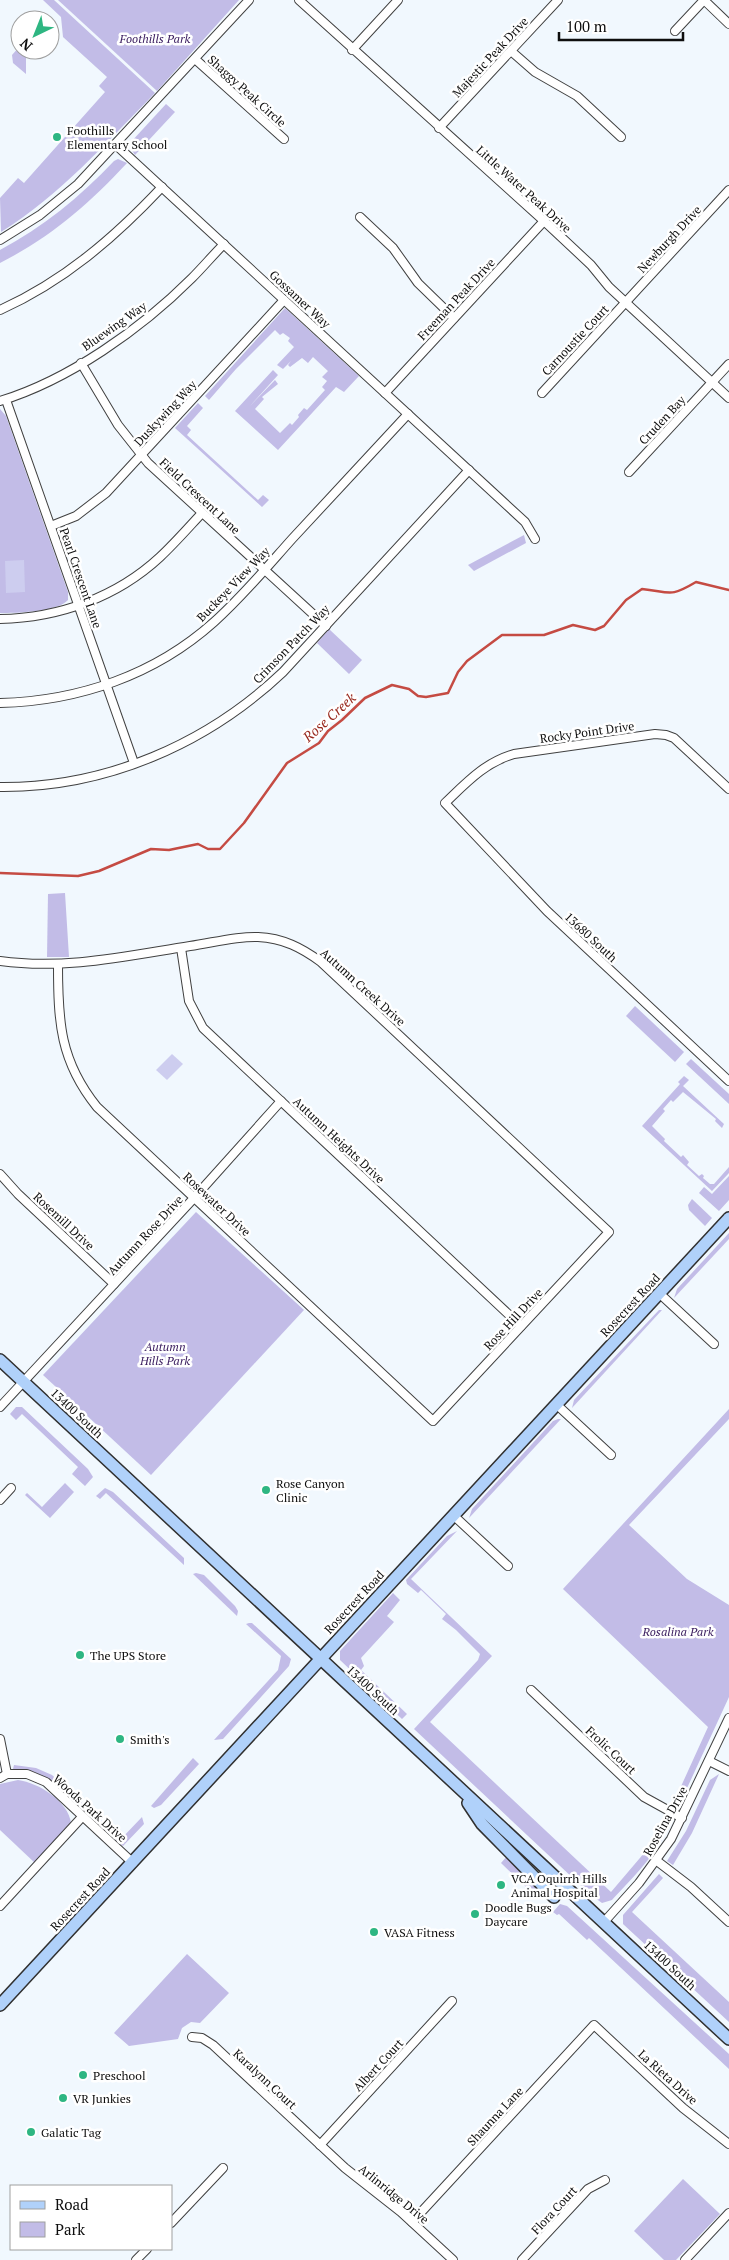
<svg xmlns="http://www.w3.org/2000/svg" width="729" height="2260" viewBox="0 0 729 2260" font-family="'PT Serif',serif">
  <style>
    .green { fill: #c2bce7 }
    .pitch { fill: #cdcdef }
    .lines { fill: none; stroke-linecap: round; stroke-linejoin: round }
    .stream { stroke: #c54b43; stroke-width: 2.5 }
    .street-casing { stroke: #414141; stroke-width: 10 }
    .secondary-casing { stroke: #303030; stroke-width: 14 }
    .street { stroke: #fff; stroke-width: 8 }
    .secondary { stroke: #b0d1fa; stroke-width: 11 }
    .poi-dot { fill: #2eb682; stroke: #fff; stroke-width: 2 }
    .labels { text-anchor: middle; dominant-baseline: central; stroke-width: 5; stroke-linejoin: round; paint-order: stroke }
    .park-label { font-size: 12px; font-style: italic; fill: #3f2263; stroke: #fff }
    .street-label { font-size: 12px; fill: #0e0e0e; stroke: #fff }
    .poi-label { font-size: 12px; fill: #0e0e0e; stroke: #fff; text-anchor: start }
    .water-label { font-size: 14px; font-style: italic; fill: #992a1f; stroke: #fff }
  </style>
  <rect width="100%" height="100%" fill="#f1f8fe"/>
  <!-- green -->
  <g class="green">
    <path d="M43,0H54L155,93C106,143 60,195 1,232L0,198L18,178L24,183L105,92L99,86L107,77L63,37L61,17Z"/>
    <path d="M58,0H239L157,91Z"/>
    <path d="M20,46V50H26V74L13,63L12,55Z"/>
    <path d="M166,104L175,112L135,155L131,149V142Z"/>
    <path d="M118,159L127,163C88,205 51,237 0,263V250C43,227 80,197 114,161Z"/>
    <path d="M285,308L359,376L344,392L336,387L278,450L235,411L273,370L278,375L250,406L275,380L278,384L262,397L264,399L255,409L280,433L290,423L292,425L299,417L298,415L304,408L307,410L325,390L322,387L327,381L322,377L328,371L330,373L313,357L308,363L302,358L290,367L288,365L291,361L283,369L277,365L294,347L288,341L290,338L283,333L280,335L275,330L236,369L209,400L205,396Z"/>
    <path d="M198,403L203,408L187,426L191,430L187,435L258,500L263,495L269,500L262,507L175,428Z"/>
    <path d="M0,409L6,416L68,592V600C58,612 15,613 0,613Z"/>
    <path d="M524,535L526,543L474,571L468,565Z"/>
    <path d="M329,629L362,660L349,674L317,643Z"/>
    <path d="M65,893L69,957H47L48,894Z"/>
    <path d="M635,1006L684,1052L675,1062L626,1016Z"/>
    <path d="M691,1059L729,1094V1104L686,1064Z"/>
    <path d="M684,1076L689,1080L683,1086L724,1124L722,1128L715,1121L716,1119L683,1092L673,1102L671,1100L663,1109L665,1111L652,1126L665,1139L664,1141L681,1157L683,1155L689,1162L687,1165L699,1176L702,1174L704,1176L703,1178L710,1184H714L729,1167V1173L712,1191L642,1126L680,1084L678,1082Z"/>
    <path d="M729,1176V1200L719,1211L699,1193L704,1187L712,1194Z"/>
    <path d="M692,1199L712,1218L705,1226L689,1210L688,1205Z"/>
    <path d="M196,1212L304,1310L151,1475L43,1375Z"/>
    <path d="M729,1233V1239L674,1298L677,1289Z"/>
    <path d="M659,1310H662L572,1408L574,1400Z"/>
    <path d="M16,1407H22L88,1469L93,1477L85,1486L72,1474L78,1467L22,1414L16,1420L10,1414Z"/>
    <path d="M729,1409V1419L629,1525L687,1579L729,1605V1697L682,1799L678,1803L673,1804L708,1727L563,1589Z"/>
    <path d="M558,1419H561L469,1518L472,1509L553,1421Z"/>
    <path d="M65,1483L74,1492L50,1518L25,1495L27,1493L42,1507Z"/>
    <path d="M105,1488L113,1492L184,1558V1565L106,1493L100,1499L96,1496Z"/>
    <path d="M457,1531L411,1579L492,1656L430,1722L611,1892L645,1852L666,1818C674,1839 626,1884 612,1900L602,1903L591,1895L414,1729L478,1660L480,1654L456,1630L442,1619L446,1614L421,1590L418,1593L407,1584L406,1580L447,1536Z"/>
    <path d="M196,1573L204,1575L235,1606L238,1611L237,1616L193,1574Z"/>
    <path d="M393,1593L400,1600L387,1616L394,1622L361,1658L364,1666L361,1670L407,1714L402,1719L340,1660V1651Z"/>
    <path d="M249,1623H252L291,1659L289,1666L223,1739L214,1740L278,1670L281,1656L246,1624Z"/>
    <path d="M193,1758L199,1764L161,1805L154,1808L151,1806Z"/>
    <path d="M14,1765L36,1768L52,1775L121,1839L142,1817L144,1824L123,1846L51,1780L34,1772L13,1769Z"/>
    <path d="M719,1774L692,1833L673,1865L667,1861L686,1831L710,1780Z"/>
    <path d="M18,1780C39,1783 68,1801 71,1823L35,1863L0,1830V1784Z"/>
    <path d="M508,1855L548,1893L545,1897H540L528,1886L526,1887L501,1863Z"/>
    <path d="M659,1874L663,1878L632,1912L729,2002V2022L623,1924V1915Z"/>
    <path d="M560,1904L567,1906L729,2054V2069L589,1938L587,1940L559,1914L557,1915L553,1912Z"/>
    <path d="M187,1954L229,1993L200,2023L191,2022L182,2028L178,2039L129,2046L114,2033Z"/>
    <path d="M683,2179L720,2214L676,2260H664L634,2231Z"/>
  </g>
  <!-- pitch -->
  <g class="pitch">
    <path d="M24,560L25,592L6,593L5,561Z"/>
    <path d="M172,1054L183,1064L167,1080L156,1070Z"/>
  </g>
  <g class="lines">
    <!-- stream -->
    <path class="stream" d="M0,873L78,876L99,871L151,849L169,850L198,844L208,849H220L244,823L287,763L319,743L328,731L342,720L365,698L392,685L409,689L418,696L426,697L448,693L458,672L467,661L502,635H544L573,625L595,630L604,626L626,600L642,589C671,592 669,598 696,582L729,590"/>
    <defs>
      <g id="street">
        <path d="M299,0L544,221L591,265L609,287L729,398"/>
        <path d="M704,0L729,24"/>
        <path d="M675,31L704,0"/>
        <path d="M352,50L398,0"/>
        <path d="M511,51L535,72L577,96L621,137"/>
        <path d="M195,59L284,139"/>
        <path d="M439,128L558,0"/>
        <path d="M116,145L525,522L535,539"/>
        <path d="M360,217L393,248L418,283L454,318"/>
        <path d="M0,240L40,215L78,184L249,0"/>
        <path d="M0,310C64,281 114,238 162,187"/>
        <path d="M81,363L118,425L148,463L326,626"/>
        <path d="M385,393L544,221"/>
        <path d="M542,393L729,190"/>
        <path d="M6,400L134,763"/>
        <path d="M0,401C69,380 141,329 192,278C203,267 213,255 224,244"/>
        <path d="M629,472L729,364"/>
        <path d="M51,526L76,516L106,493L284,300"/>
        <path d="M0,619C59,618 117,597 160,557C175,543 188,528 202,513"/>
        <path d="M0,703C79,701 155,675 214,622C243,596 267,567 292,539C331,497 369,456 408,414"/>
        <path d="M0,787C106,788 207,744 283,672L469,470"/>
        <path d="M729,789L674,738L666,735L655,734L514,754C484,763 467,782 445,803L547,911L729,1081"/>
        <path d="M181,948L189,1001L203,1028L521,1326"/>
        <path d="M0,961C65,970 126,956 190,946C212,943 236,936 258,937C283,938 302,948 321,962L609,1232L433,1421L97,1107C60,1061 58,1022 58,965"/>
        <path d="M0,1174L18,1194L114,1284"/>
        <path d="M659,1293L714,1344"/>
        <path d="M556,1404L611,1455"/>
        <path d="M0,1407L194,1198L281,1101"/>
        <path d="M0,1500L11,1488"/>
        <path d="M453,1515L508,1566"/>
        <path d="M531,1690L644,1797L682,1818"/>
        <path d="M0,1739L7,1774"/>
        <path d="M709,1761L729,1771"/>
        <path d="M0,1778L7,1774H27L46,1782L133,1863"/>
        <path d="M657,1861L691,1887L729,1922"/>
        <path d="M0,1906L82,1817"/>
        <path d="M604,1922L639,1883L671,1839L729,1718"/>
        <path d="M192,2037L202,2038L213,2045L345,2168L401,2212L453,2260"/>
        <path d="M320,2145L452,2001"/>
        <path d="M412,2222L594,2025L683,2108L729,2144"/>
        <path d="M171,2223L223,2168"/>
        <path d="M136,2260L147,2249"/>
        <path d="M522,2260L588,2189L605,2180"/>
        <path d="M685,2260L729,2213"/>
      </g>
      <g id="secondary">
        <path d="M0,1360L729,2039"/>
        <path d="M468,1803L482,1824L554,1897"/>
        <path d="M0,2005L729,1218"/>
      </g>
    </defs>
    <!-- street casing -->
    <use href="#street" class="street-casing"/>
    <!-- secondary casing -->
    <use href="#secondary" class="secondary-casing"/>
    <!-- street -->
    <use href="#street" class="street"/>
    <!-- secondary -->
    <use href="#secondary" class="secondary"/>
  </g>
  <!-- markers -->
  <g class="poi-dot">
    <circle cx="57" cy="137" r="5"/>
    <circle cx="266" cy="1490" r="5"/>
    <circle cx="80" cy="1655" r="5"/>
    <circle cx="120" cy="1739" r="5"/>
    <circle cx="501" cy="1885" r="5"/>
    <circle cx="475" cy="1914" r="5"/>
    <circle cx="374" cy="1932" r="5"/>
    <circle cx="83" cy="2075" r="5"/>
    <circle cx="63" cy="2098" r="5"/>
    <circle cx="31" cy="2132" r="5"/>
  </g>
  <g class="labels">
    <!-- park labels -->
    <g class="park-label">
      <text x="155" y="38">Foothills Park</text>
      <text x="165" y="1346">Autumn<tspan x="165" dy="14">Hills Park</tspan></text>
      <text x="678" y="1631">Rosalina Park</text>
    </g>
    <!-- street labels -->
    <g class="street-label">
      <text transform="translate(490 57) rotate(-47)">Majestic Peak Drive</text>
      <text transform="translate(247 91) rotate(42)">Shaggy Peak Circle</text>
      <text transform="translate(524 189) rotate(42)">Little Water Peak Drive</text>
      <text transform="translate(669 239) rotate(-47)">Newburgh Drive</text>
      <text transform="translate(300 299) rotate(43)">Gossamer Way</text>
      <text transform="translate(456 299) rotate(-47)">Freeman Peak Drive</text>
      <text transform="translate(114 326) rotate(-35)">Bluewing Way</text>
      <text transform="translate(575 340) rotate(-47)">Carnoustie Court</text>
      <text transform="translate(165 413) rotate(-47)">Duskywing Way</text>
      <text transform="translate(662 420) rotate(-47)">Cruden Bay</text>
      <text transform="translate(200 496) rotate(43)">Field Crescent Lane</text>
      <text transform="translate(81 578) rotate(71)">Pearl Crescent Lane</text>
      <text transform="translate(233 584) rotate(-46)">Buckeye View Way</text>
      <text transform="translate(291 644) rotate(-46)">Crimson Patch Way</text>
      <text transform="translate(587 732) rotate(-8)">Rocky Point Drive</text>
      <text transform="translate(591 937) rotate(43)">13680 South</text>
      <text transform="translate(363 987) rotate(42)">Autumn Creek Drive</text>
      <text transform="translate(339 1140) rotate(43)">Autumn Heights Drive</text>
      <text transform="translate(217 1204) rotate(43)">Rosewater Drive</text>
      <text transform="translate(64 1221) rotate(43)">Rosemill Drive</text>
      <text transform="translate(145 1235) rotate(-47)">Autumn Rose Drive</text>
      <text transform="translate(630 1305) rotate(-47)">Rosecrest Road</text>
      <text transform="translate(513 1319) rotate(-47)">Rose Hill Drive</text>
      <text transform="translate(77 1413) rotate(43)">13400 South</text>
      <text transform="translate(354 1602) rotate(-47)">Rosecrest Road</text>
      <text transform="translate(373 1690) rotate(43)">13400 South</text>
      <text transform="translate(611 1750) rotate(43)">Frolic Court</text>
      <text transform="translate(90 1808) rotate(42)">Woods Park Drive</text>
      <text transform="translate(665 1821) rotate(-61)">Roselina Drive</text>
      <text transform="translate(80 1899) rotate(-47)">Rosecrest Road</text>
      <text transform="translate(670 1965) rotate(43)">13400 South</text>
      <text transform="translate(378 2065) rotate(-47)">Albert Court</text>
      <text transform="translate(668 2077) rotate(42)">La Rieta Drive</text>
      <text transform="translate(265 2079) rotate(43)">Karalynn Court</text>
      <text transform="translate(495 2116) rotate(-47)">Shaunna Lane</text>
      <text transform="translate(394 2194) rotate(39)">Arlinridge Drive</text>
      <text transform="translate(554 2210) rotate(-47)">Flora Court</text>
    </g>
    <!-- poi labels -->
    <g class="poi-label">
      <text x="67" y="130">Foothills<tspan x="67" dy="14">Elementary School</tspan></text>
      <text x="276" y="1483">Rose Canyon<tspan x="276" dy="14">Clinic</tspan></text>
      <text x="90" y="1655">The UPS Store</text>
      <text x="130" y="1739">Smith's</text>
      <text x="511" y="1878">VCA Oquirrh Hills<tspan x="511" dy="14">Animal Hospital</tspan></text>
      <text x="485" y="1907">Doodle Bugs<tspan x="485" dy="14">Daycare</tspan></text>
      <text x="384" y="1932">VASA Fitness</text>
      <text x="93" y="2075">Preschool</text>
      <text x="73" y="2098">VR Junkies</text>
      <text x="41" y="2132">Galatic Tag</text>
    </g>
    <!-- water labels -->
    <g class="water-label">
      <text transform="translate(329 717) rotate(-42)">Rose Creek</text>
    </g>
  </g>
  <!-- legend -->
  <rect x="10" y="2185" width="162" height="65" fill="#ffffff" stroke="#9f9f9f"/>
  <rect x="20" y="2201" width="25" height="8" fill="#b0d1fa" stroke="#9f9f9f"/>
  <text x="55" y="2210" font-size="15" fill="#0e0e0e">Road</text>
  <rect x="20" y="2222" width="25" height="15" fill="#c2bce7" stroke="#9f9f9f"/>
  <text x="55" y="2235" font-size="15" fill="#0e0e0e">Park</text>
  <!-- north arrow -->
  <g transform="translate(35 35) rotate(223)"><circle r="24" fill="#ffffff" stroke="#9f9f9f"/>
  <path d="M0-4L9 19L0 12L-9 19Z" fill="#2eb682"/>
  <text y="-8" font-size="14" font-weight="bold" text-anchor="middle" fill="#0e0e0e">N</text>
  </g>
  <!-- scale -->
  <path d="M559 32v8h124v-8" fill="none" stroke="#0e0e0e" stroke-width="2.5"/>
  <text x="566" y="32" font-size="15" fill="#0e0e0e" stroke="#ffffff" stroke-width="4" paint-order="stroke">100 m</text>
</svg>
